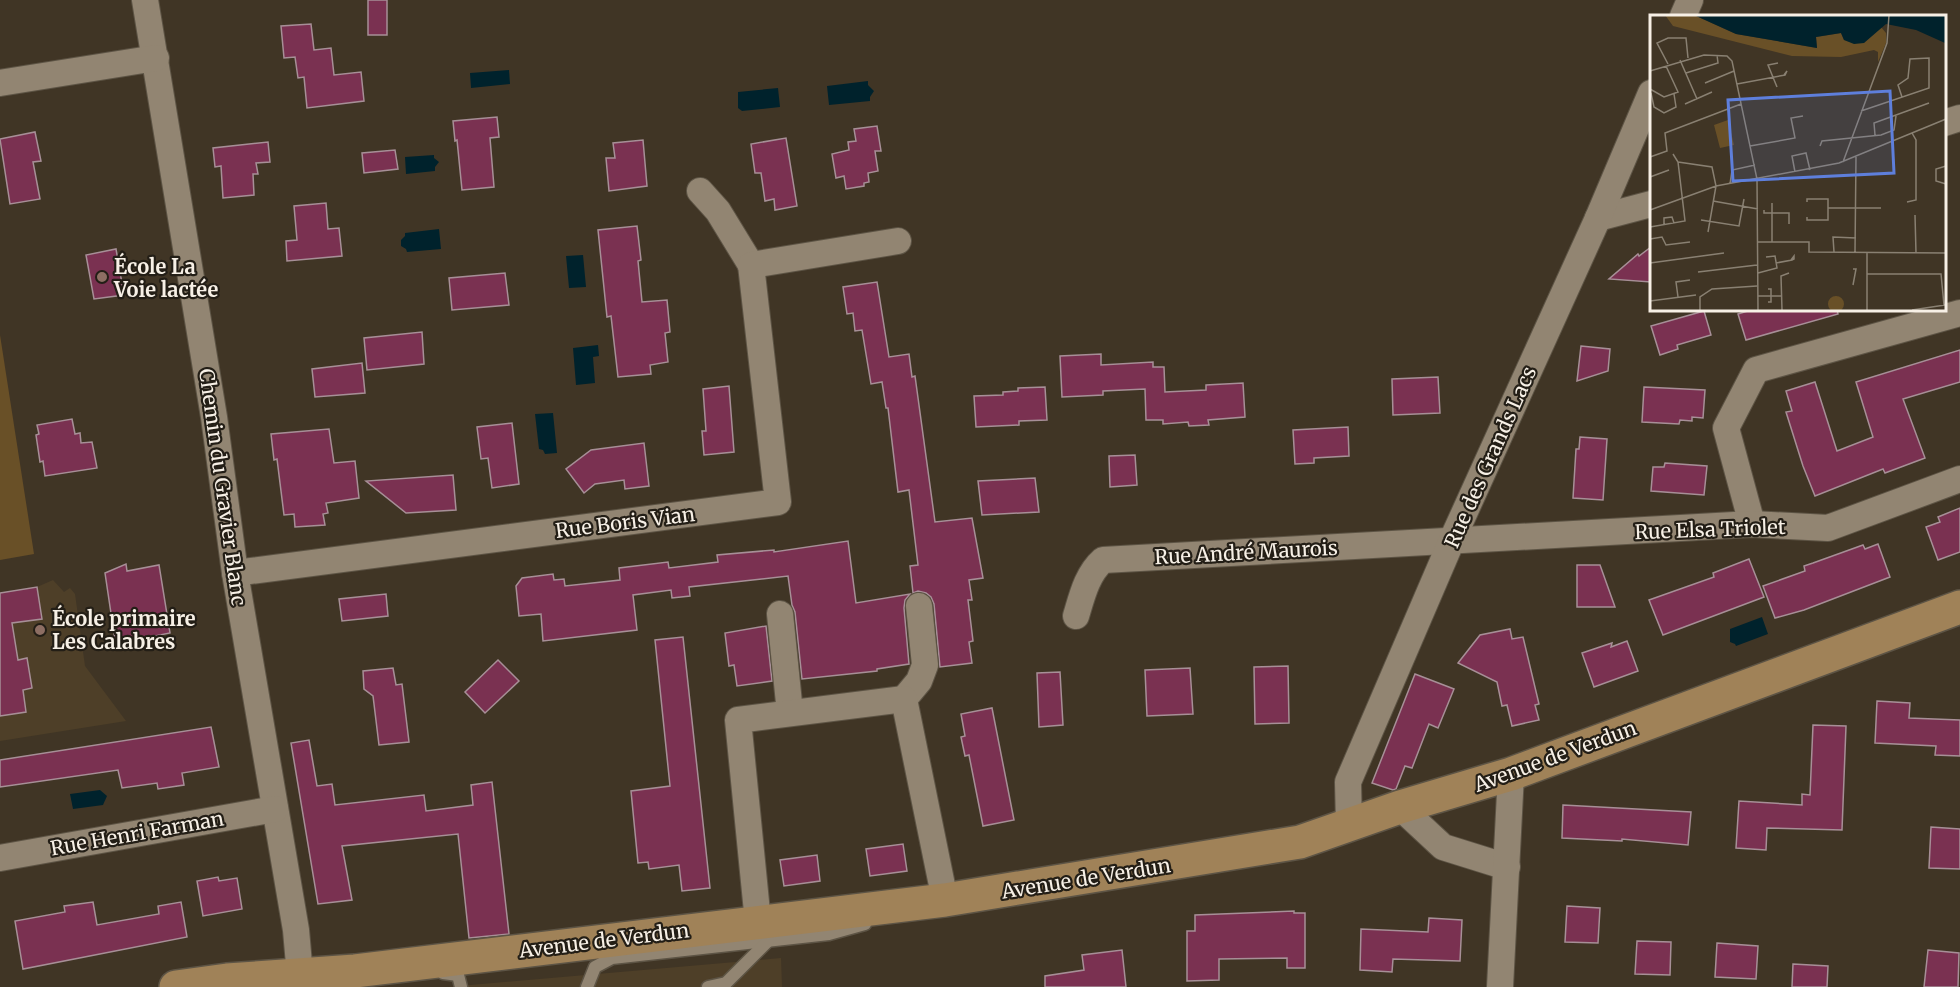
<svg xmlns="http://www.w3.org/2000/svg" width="1960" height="987" viewBox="0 0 1960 987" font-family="Merriweather,serif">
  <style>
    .built { fill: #4e3f28 }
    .green { fill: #695027 }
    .water { fill: #00222c }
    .building { fill: #7a3151; stroke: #a78f97; stroke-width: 1.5 }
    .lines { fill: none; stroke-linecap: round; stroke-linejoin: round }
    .lane-casing { stroke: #5d5445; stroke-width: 15 }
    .street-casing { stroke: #5d5445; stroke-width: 28 }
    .secondary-casing { stroke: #5d5445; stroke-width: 36 }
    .lane { stroke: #928572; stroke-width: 12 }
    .street { stroke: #928572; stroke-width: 26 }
    .secondary { stroke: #a08258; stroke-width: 33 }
    .education-dot { fill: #8d6e63; stroke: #231e16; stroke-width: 2 }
    .labels { text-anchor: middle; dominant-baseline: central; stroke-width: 4.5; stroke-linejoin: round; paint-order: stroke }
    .poi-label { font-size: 20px; font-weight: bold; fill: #f7f0e6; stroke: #231e16; text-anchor: start }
    .street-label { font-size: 20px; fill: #f7f0e6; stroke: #231e16 }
    .inset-road { fill: none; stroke: #898072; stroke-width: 1.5 }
    .view { fill: #5e7fdc; fill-opacity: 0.15; stroke: #5e7fdc; stroke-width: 3 }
    .inset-edge { fill: none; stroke: #f7f0e6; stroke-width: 3 }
  </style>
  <rect width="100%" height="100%" fill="#403525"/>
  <!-- built -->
  <g class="built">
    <path d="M53,580L64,592L70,588L75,594L85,666L126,721L0,741V593L37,587Z"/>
    <path d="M781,958L782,987H448Z"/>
  </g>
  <!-- green -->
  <path class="green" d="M0,335L34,554L0,560Z"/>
  <!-- water -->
  <g class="water">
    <path d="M509,70L510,84L471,88L470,73Z"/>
    <path d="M868,81V85L874,91L870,97V101L829,105L827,86Z"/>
    <path d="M778,88L780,107L742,111L738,108V92Z"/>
    <path d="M434,155V158L439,162L435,167V171L406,174L405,157Z"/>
    <path d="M439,229L441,249L407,252L406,249L401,246V240L405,236V233Z"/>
    <path d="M583,255L586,287L569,288L566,256Z"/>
    <path d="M598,345L599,356L593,357L595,383L576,385L573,348Z"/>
    <path d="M553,413L557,453L545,454L543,450L539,449L535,414Z"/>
    <path d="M1762,617L1768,634L1736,646L1735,644L1730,642V629Z"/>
    <path d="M100,790L107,796L103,805L73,809L70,794Z"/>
  </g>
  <!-- building -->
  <g class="building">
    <rect x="368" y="0" width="19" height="35"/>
    <path d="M311,24L314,50L331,48L334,75L361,72L364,101L307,108L304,77L298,78L295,57L284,58L281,26Z"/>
    <path d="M497,117L499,137L490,138L494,187L462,190L457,140L455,141L453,121Z"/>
    <path d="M877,126L881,151H875L878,171L868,173L869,182L864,183V186L846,189L844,176L836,178L832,154L849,150L848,142L856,141L854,129Z"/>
    <path d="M35,132L41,161L33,162L40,199L10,204L0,139Z"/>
    <path d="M786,138L797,206L775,210L774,199L765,201L761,173H755L751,144Z"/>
    <path d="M643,140L647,186L609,191L606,158H615L613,143Z"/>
    <path d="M268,142L270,162L256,163L258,174H253L254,195L223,198L221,166L215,167L213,148Z"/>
    <path d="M395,150L398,169L364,173L362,153Z"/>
    <path d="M326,203L328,229L339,228L342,256L287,261L286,241L297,240L294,206Z"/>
    <path d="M637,226L641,260L638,261L642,302L667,300L670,332L665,333L668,362L650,365L651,374L618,377L611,316L607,317L598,230Z"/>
    <path d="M1651,247V282L1609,279L1638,254L1639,256Z"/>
    <path d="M116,249L124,295L94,299L86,255Z"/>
    <path d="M505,273L509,305L452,310L449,278Z"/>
    <path d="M877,282L889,357L909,354L912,377L915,376L935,522L972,518L983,578L969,580L972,600H968L973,641L969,642L972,663L940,667L934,604L931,597L926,593L918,591L913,593L910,566L918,565L909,490L898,492L888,408H886L882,382L871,384L862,330L855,331L853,313L847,314L843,287Z"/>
    <path d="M1754,309H1837L1838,314L1746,340L1738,314Z"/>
    <path d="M1704,311L1711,335L1677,345L1678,349L1660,355L1651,326Z"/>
    <path d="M422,332L424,364L367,370L364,338Z"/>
    <path d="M1581,346L1610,349L1608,371L1577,381Z"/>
    <path d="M1960,350V382L1903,399L1925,458L1885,473L1883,469L1815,496L1803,466L1786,412L1792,411L1786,391L1815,382L1837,451L1873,437L1856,382Z"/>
    <path d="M1101,354V365L1153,362V367H1164L1165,392L1206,390V385L1243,383L1245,417L1208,420L1209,425L1189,426L1188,422L1163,424V420H1146L1145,389L1103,391V395L1062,397L1060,356Z"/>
    <path d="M362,363L365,393L315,397L312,369Z"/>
    <path d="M1438,377L1440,413L1393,415L1392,379Z"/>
    <path d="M729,386L734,452L704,455L702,431H706L703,389Z"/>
    <path d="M1045,387L1047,420L1019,421V425L976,427L974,396L1003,395V392L1018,391V388Z"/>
    <path d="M1644,387L1705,390L1703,418L1692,417V421L1680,420L1679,424L1642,422Z"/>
    <path d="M72,419L75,434L80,433L81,443L92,442L97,468L45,476L43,461L40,462L36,435L39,434L37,425Z"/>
    <path d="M512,423L519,484L492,488L488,458L481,459L477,427Z"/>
    <path d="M1348,427L1349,456L1314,458V463L1295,464L1293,430Z"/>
    <path d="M329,429L334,463L355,461L359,498L326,503L328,513L323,514L325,525L295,527L294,514L284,515L277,459L274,460L271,434Z"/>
    <path d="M1580,437L1607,439L1603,500L1573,498L1576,449H1579Z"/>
    <path d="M644,443L649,486L625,489L624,480L595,484L584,493L566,469L591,450Z"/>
    <path d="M1135,455L1137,485L1110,487L1109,456Z"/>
    <path d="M1665,463L1707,466L1704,495L1651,491L1653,467H1664Z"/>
    <path d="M453,475L456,510L406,513L366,481Z"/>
    <path d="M1035,478L1039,512L982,515L978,481Z"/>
    <path d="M1960,508V552L1938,560L1926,527L1940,522L1938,517Z"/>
    <path d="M848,541L856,603L910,594L905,600L904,608L909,664L877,669V671L802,679L795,612L792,605L788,576L689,587L690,596L672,598L671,590L633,595L637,630L543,641L541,614L519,616L516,586L522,578L553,574L554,580L564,579L565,586L620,580L619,568L668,562L669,568L718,562L717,555L774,550V552Z"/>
    <path d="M1878,544L1890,577L1804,610L1775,618L1763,586L1805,571L1804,566L1813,563L1863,545L1865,549Z"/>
    <path d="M1749,559L1764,597L1663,635L1649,600L1714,577L1713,573Z"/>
    <path d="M126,564L127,571L159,565L170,633L135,640L136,644L116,647L105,573Z"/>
    <path d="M1577,565H1600L1615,607H1577Z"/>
    <path d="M37,587L42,619L12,623L18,660L27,658L32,688L23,690L26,712L0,716V593Z"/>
    <path d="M386,594L388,616L342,621L339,599Z"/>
    <path d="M766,626L772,681L737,686L734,665L729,666L725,633Z"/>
    <path d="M1510,629L1512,639L1523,637L1539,704L1535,705L1539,720L1512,726L1507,705L1502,706L1497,682L1458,663L1480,635Z"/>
    <path d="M683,637L710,888L682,891L679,865L649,869L648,862L638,863L631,791L670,786L655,640Z"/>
    <path d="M1627,641L1638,671L1594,687L1582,653L1612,643L1611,647Z"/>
    <path d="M498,660L519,681L485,713L465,692Z"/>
    <path d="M1288,666L1289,723L1255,724L1254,667Z"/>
    <path d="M393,668L396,685L402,684L409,742L379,745L373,696L364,689L363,671Z"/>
    <path d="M1190,668L1193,714L1147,716L1145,670Z"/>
    <path d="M1060,672L1063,725L1039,727L1037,673Z"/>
    <path d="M1415,674L1454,689L1438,728L1429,724L1412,768L1405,766L1396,789L1393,790L1372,783Z"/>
    <path d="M1877,701L1910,703L1909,718L1960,720V756L1935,755L1936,746L1875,743Z"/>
    <path d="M992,708L1014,820L983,826L969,755L965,756L961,737L965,736L961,714Z"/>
    <path d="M1813,725L1846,726L1842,830L1767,828L1766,850L1736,848L1739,801L1802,805V794L1810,795Z"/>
    <path d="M211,727L219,767L182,773L184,785L158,789L157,783L122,788L118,770L0,787V760Z"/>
    <path d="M309,740L317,786L332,784L335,805L424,795L426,811L473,805L471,785L492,782L509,934L469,938L458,834L342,846L352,900L318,904L291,743Z"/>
    <path d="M1563,805L1691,812L1688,845L1622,839V841L1562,838Z"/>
    <path d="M1931,827L1960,829V869L1929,868Z"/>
    <path d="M903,844L907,871L870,876L866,849Z"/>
    <path d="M817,855L820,881L784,886L780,860Z"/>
    <path d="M218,877L219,881L237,878L242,909L203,916L197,881Z"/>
    <path d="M93,902L97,925L159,914L158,906L181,902L187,937L23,969L15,921L65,912L64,906Z"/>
    <path d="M1567,906L1600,908L1598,943L1565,942Z"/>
    <path d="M1294,911V913H1305V968H1287V958L1219,959V980L1187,981V931H1195V915Z"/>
    <path d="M1429,918L1462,920L1460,961L1393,959L1392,972L1360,970L1361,929L1428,932Z"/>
    <path d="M1637,941L1671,942L1670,975L1635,974Z"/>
    <path d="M1717,943L1758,946L1756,979L1715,977Z"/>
    <path d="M1122,950L1126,987H1045V976L1084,970L1082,955Z"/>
    <path d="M1928,950L1959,953L1958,987H1924Z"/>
    <path d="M1793,964L1828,966L1827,987H1792Z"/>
  </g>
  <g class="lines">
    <defs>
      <g id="lane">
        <path d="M443,973L458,975L461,987"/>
        <path d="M587,987L595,967L612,958L829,934L865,924"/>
        <path d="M708,987L726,983L768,941"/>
      </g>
      <g id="street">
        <path d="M145,0L214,417L235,573L296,930L301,987"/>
        <path d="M1683,16L1690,0"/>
        <path d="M0,83L156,58"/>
        <path d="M1944,123L1960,118"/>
        <path d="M700,191L718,211L751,265"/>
        <path d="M1598,218L1651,204"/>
        <path d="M1752,524L1726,428L1756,370L1960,313"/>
        <path d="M235,573L778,502L751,265L898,241"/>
        <path d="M780,614L790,713"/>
        <path d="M1076,616C1082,596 1087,574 1103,560L1752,524L1828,528L1960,479"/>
        <path d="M904,699L919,681L925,665L919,606"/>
        <path d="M1400,807L1443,847L1507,867"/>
        <path d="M1349,825L1348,782L1452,540L1598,218L1651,93"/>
        <path d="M0,858L275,809"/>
        <path d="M758,922L738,720L904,699L945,900"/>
        <path d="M1500,987L1511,774"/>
      </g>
      <path id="secondary" d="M176,987L227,980L355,971L945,900L1300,842L1400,807L1511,774L1960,607"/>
    </defs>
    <!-- lane casing -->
    <use href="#lane" class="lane-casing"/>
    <!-- street casing -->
    <use href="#street" class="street-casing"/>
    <!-- secondary casing -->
    <use href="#secondary" class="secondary-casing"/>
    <!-- lane -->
    <use href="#lane" class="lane"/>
    <!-- street -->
    <use href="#street" class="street"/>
    <!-- secondary -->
    <use href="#secondary" class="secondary"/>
  </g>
  <!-- markers -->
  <g class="education-dot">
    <circle cx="102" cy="277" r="6"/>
    <circle cx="40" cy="630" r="6"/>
  </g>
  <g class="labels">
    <!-- poi labels -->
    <g class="poi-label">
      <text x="114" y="266">École La<tspan x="114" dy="23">Voie lactée</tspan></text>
      <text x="52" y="618">École primaire<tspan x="52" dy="23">Les Calabres</tspan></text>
    </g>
    <!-- street labels -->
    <g class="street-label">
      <text transform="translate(1490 457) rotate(-66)">Rue des Grands Lacs</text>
      <text transform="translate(223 487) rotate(82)">Chemin du Gravier Blanc</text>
      <text transform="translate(625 522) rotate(-7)">Rue Boris Vian</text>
      <text transform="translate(1710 529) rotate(-2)">Rue Elsa Triolet</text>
      <text transform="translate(1246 552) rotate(-3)">Rue André Maurois</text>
      <text transform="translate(1555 756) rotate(-20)">Avenue de Verdun</text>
      <text transform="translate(137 833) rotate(-10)">Rue Henri Farman</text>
      <text transform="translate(1086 878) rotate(-9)">Avenue de Verdun</text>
      <text transform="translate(604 940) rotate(-7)">Avenue de Verdun</text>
    </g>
  </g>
  <!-- overview -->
  <g transform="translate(1650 15)">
    <rect width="296" height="296" fill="#403525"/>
    <path d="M15,0H44L86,19L167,33L166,22L191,18L194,25L213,28L231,12L236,18V28L228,47V37L224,35L191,42L142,41L23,11ZM78,105L84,130L70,133L64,110ZM178 289a8 8 0 1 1 16 0a8 8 0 1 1-16 0Z" fill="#695027"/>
    <path d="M44,0H295V28L266,15L236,9L214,28L204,29L194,25L191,18L166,22L167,33L86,19Z" fill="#00222c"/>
    <path class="inset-road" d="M30,45L47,84M18,49L7,28L18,23H36L38,43M0,56L54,40L77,41L82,46L107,164L108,295M36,58L68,48L67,40M55,68L84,56M87,69L135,60L137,56L134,60M127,72L118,50L128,48M0,74L14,82L28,77L16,51M1,78L4,92L14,98L26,92L24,79M35,89L62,77M211,96L279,73V43L260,44L258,63L248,70L252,82M225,120L224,108L279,88M100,131L145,123L141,103L153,101M170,131L172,126L231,120L244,115L246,101M0,142L17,136L15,118L91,89M28,147L62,152L66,171L58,217M193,147L237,28L239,0M296,151L286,154V166L296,169M145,157L142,141L156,138L160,155M0,162L19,155M80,169L82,155L105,150M63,186L108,194M157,187V184H178V205H157V202M257,187L266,185V125L262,118M178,193H231M0,195L66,171L189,148L296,104M114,195V198H139V209M265,200L266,238M51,205L89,211L94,184M14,209V203L22,202L24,208M0,212L35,206L28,147L23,139M0,224L12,222L16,230L40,227M108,227H159V237L296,238M122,227V188M184,237L183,222L206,223M205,237L206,142M217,237V295M0,248L74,238M126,248L142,245L144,244V241L141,245M203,254H206L203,270M48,257L107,250M108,258L127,253L125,241L116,242M217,259H291L294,290M118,274H121V287H118M108,281H131M28,282L26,267L40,265M0,286L46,280M50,295V282L62,274L107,271M132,295L131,261L139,258M262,295L295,290"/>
    <path class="view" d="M240,76L244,158L83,166L78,85Z"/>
    <rect width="296" height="296" class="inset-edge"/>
  </g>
</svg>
